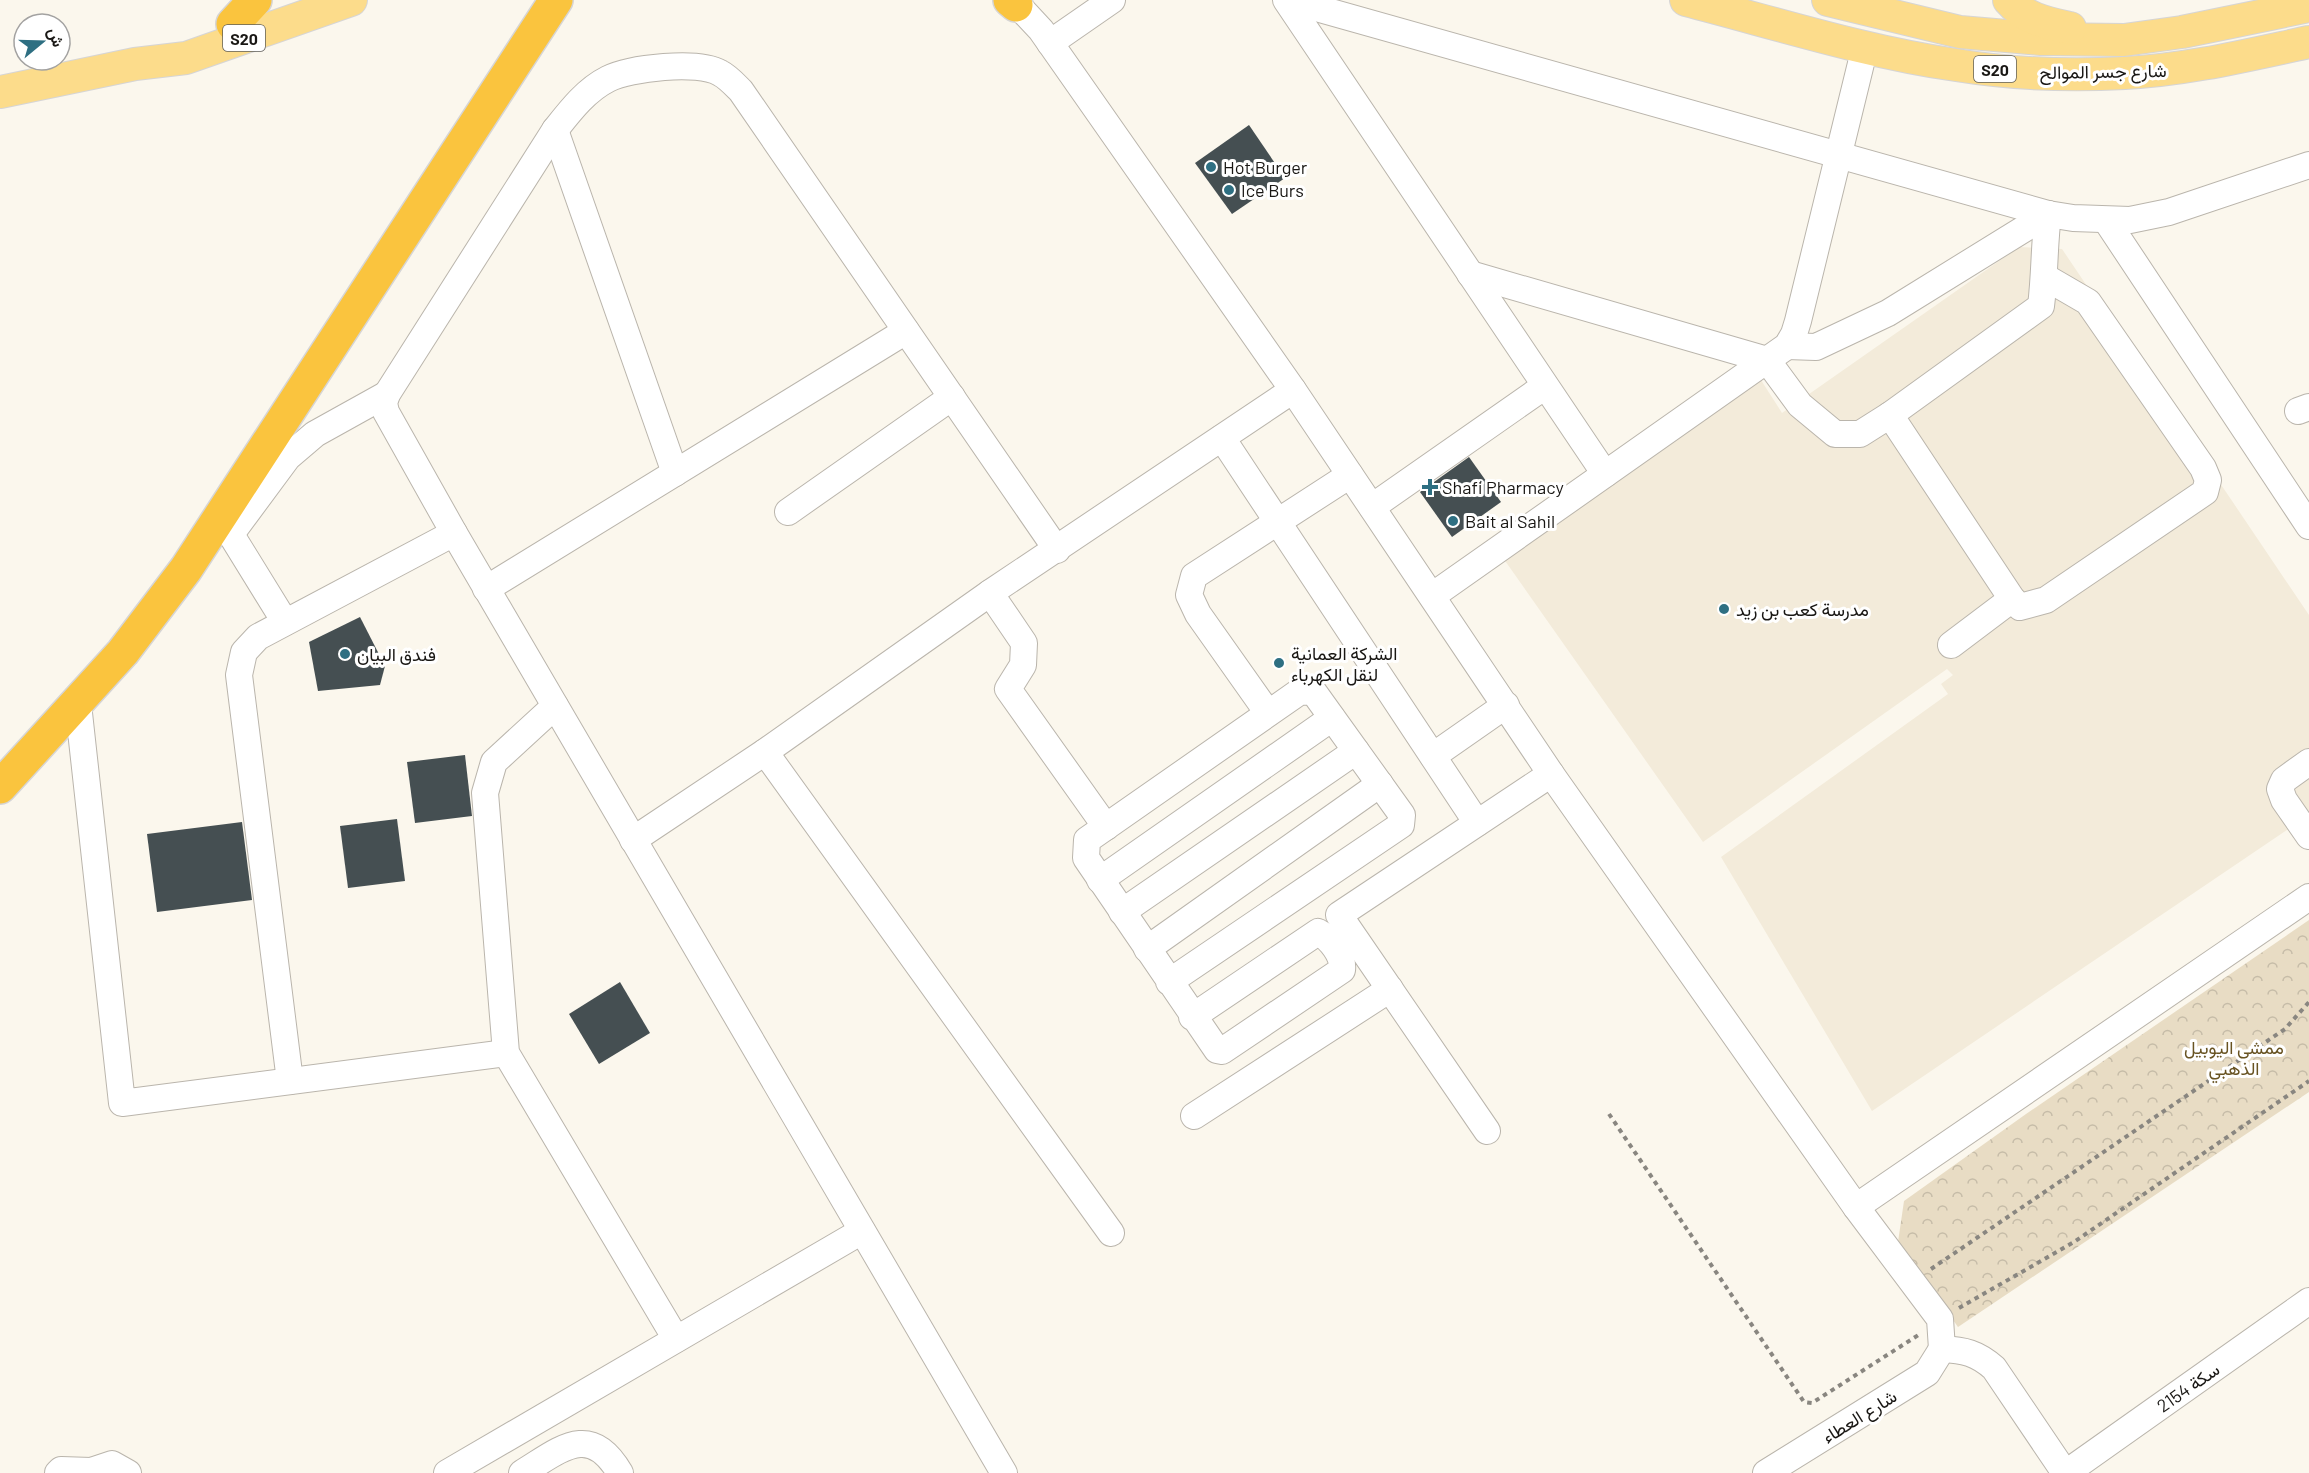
<svg xmlns="http://www.w3.org/2000/svg" width="2309" height="1473" viewBox="0 0 2309 1473" font-family="Barlow,Vazirmatn,sans-serif">
  <style>
    .built { fill: #f3ebda }
    .park { fill: url(#park-crowns) }
    .building { fill: #454f52 }
    .lines { fill: none; stroke-linecap: round; stroke-linejoin: round }
    .minor-casing { stroke: #bab5ac; stroke-width: 28 }
    .major-casing { stroke: #d6d5d5; stroke-width: 34 }
    .highway-casing { stroke: #d6d5d5; stroke-width: 36 }
    .path { stroke: #898680; stroke-width: 4; stroke-dasharray: 4.5 4.5; stroke-linecap: butt }
    .minor { stroke: #fff; stroke-width: 26 }
    .major { stroke: #fcdc8b; stroke-width: 32 }
    .highway { stroke: #fac43e; stroke-width: 33 }
    .poi-dot { fill: #2e6f82; stroke: #fff; stroke-width: 2 }
    .labels { text-anchor: middle; dominant-baseline: central; stroke-width: 6; stroke-linejoin: round; paint-order: stroke }
    .shield { fill: #fff; stroke: #5e5d5a; stroke-width: 1.5 }
    .shield-label { font-size: 16px; font-weight: bold; fill: #191714 }
    .street-label { font-size: 18px; fill: #191714; stroke: #fff }
    .poi-label { font-size: 18px; fill: #191714; stroke: #fff; text-anchor: start }
    .park-label { font-size: 18px; fill: #685322; stroke: #fff }
  </style>
  <defs>
    <pattern id="park-crowns" width="20" height="18" patternUnits="userSpaceOnUse" patternTransform="scale(1.5)"><rect width="20" height="18" fill="#e8dcc4"/><path d="M2 6a3 3 0 1 1 6 0M12 15a3 3 0 1 1 6 0" fill="none" stroke="#c6bca8"/></pattern>
  </defs>
  <rect width="100%" height="100%" fill="#fbf7ed"/>
  <!-- built -->
  <path class="built" d="M2019,247L2062,249L2309,615V815L1872,1111L1721,857L1948,694L1941,684L1953,675L1947,669L1703,842L1496,548L1759,377L1782,413Z"/>
  <!-- park -->
  <path class="park" d="M2309,920V1092L1958,1327L1898,1242L1904,1201L2026,1114Z"/>
  <!-- building -->
  <g class="building">
    <path d="M1249,125L1285,178L1232,214L1195,163Z"/>
    <path d="M1469,457L1501,502L1452,537L1420,492Z"/>
    <path d="M360,617L385,666L380,685L318,691L309,642Z"/>
    <path d="M465,755L472,816L415,823L407,762Z"/>
    <path d="M397,819L405,881L348,888L340,826Z"/>
    <path d="M242,822L252,900L157,912L147,834Z"/>
    <path d="M620,982L650,1033L599,1064L569,1014Z"/>
  </g>
  <g class="lines">
    <defs>
      <g id="minor">
        <path d="M1013,0L1041,30L1293,390L1551,774L1856,1207L1940,1319L1942,1349"/>
        <path d="M1286,0L1605,474"/>
        <path d="M1288,0L2048,214L2073,218L2130,220L2169,212L2309,165"/>
        <path d="M1050,43L1112,0"/>
        <path d="M555,130L675,473"/>
        <path d="M2106,220L2309,526"/>
        <path d="M1470,274L1767,360L1800,405L1835,434H1860L1890,415L2041,306C2045,275 2044,245 2048,214"/>
        <path d="M1787,346L1816,347L1888,313L2048,214"/>
        <path d="M2298,411L2309,407"/>
        <path d="M1890,415L2012,599L2020,607L2046,600L2205,492L2208,480L2203,468L2088,302L2045,277"/>
        <path d="M1222,438L1477,823"/>
        <path d="M1372,507L1545,386"/>
        <path d="M788,512L952,397"/>
        <path d="M222,520L285,622"/>
        <path d="M231,534L288,457L315,434L387,394"/>
        <path d="M486,589L906,331"/>
        <path d="M990,593L1024,643L1023,665L1008,689L1106,827"/>
        <path d="M1432,596L1787,346L1794,334L1798,321L1865,47"/>
        <path d="M1951,645L2012,599"/>
        <path d="M78,704L122,1103L506,1053"/>
        <path d="M555,706L494,762L485,793L506,1053L676,1339"/>
        <path d="M1268,713L1198,614L1189,595L1194,576L1350,475"/>
        <path d="M765,752L1111,1233"/>
        <path d="M1433,756L1506,705"/>
        <path d="M2309,762L2284,780L2280,789L2284,800L2309,836"/>
        <path d="M633,840L765,752L990,593L1293,390"/>
        <path d="M1100,880L1332,718"/>
        <path d="M1122,912L1356,751"/>
        <path d="M1147,949L1380,784"/>
        <path d="M1169,982L1401,825L1402,815L1313,691L1299,692L1087,840L1086,858L1217,1050L1222,1051L1342,970C1344,956 1330,938 1318,932L1192,1017"/>
        <path d="M290,1081L239,675L244,652L258,637L454,533"/>
        <path d="M1194,1116L1390,989"/>
        <path d="M1487,1131L1339,915L1551,774"/>
        <path d="M1856,1207L2309,897"/>
        <path d="M1942,1349C1964,1350 1977,1353 1994,1368L2065,1473"/>
        <path d="M58,1473L61,1470L91,1471L112,1464L128,1473"/>
        <path d="M447,1473L862,1231"/>
        <path d="M522,1473C560,1450 590,1421 620,1473"/>
        <path d="M1004,1473L454,533L386,412L384,403L387,394L555,130C570,111 586,90 608,79C630,68 698,60 720,73C728,77 735,85 741,91L1057,550"/>
        <path d="M1766,1473L1927,1373L1942,1349"/>
        <path d="M2066,1473L2309,1301"/>
      </g>
      <g id="major">
        <path d="M1686,0C1775,23 1865,52 1956,65C2011,74 2069,76 2125,73C2187,70 2248,55 2309,42"/>
        <path d="M1828,0L1960,32L2041,39L2124,40L2182,32L2309,6"/>
        <path d="M2009,0C2025,19 2047,23 2070,28"/>
        <path d="M0,92L135,64L186,58L351,0"/>
      </g>
      <g id="highway">
        <path d="M1010,0L1016,5"/>
        <path d="M233,24L255,0"/>
        <path d="M0,787L123,652L186,569L556,0"/>
      </g>
    </defs>
    <!-- minor casing -->
    <use href="#minor" class="minor-casing"/>
    <!-- major casing -->
    <use href="#major" class="major-casing"/>
    <!-- highway casing -->
    <use href="#highway" class="highway-casing"/>
    <!-- path -->
    <g class="path">
      <path d="M1609,1114L1804,1402L1812,1403L1920,1334"/>
      <path d="M1931,1269L2285,1029L2309,1002"/>
      <path d="M1959,1308L2074,1242L2309,1081"/>
    </g>
    <!-- minor -->
    <use href="#minor" class="minor"/>
    <!-- major -->
    <use href="#major" class="major"/>
    <!-- highway -->
    <use href="#highway" class="highway"/>
  </g>
  <!-- markers -->
  <g class="poi-dot">
    <circle cx="1211" cy="167" r="6"/>
    <circle cx="1229" cy="190" r="6"/>
    <path d="M1427 478h6v6h6v6h-6v6h-6v-6h-6v-6h6z"/>
    <circle cx="1453" cy="521" r="6"/>
    <circle cx="1724" cy="609" r="6"/>
    <circle cx="345" cy="654" r="6"/>
    <circle cx="1279" cy="663" r="6"/>
  </g>
  <g class="labels">
    <!-- shield labels -->
    <g class="shield">
      <rect x="223" y="25" width="42" height="26" rx="4.5"/>
      <rect x="1974" y="56" width="42" height="26" rx="4.5"/>
    </g>
    <g class="shield-label">
      <text x="244" y="38">S20</text>
      <text x="1995" y="69">S20</text>
    </g>
    <!-- street labels -->
    <g class="street-label">
      <text transform="translate(2103 71) rotate(-1)">شارع جسر الموالح</text>
      <text transform="translate(2188 1387) rotate(-35)">سكة 2154</text>
      <text transform="translate(1859 1416) rotate(-32)">شارع العطاء</text>
    </g>
    <!-- poi labels -->
    <g class="poi-label">
      <text x="1223" y="167">Hot Burger</text>
      <text x="1241" y="190">Ice Burs</text>
      <text x="1442" y="487">Shafi Pharmacy</text>
      <text x="1465" y="521">Bait al Sahil</text>
      <text x="1736" y="609">مدرسة كعب بن زيد</text>
      <text x="1291" y="653">الشرکة العمانیة<tspan x="1291" dy="21">لنقل الکهرباء</tspan></text>
      <text x="357" y="654">فندق البيان</text>
    </g>
    <!-- park labels -->
    <g class="park-label">
      <text x="2234" y="1047">ممشى اليوبيل<tspan x="2234" dy="21">الذهبي</tspan></text>
    </g>
  </g>
  <!-- north arrow -->
  <g transform="translate(42 42) rotate(71)"><circle r="28" fill="#ffffff" stroke="#a3a2a1" stroke-width="1.5"/>
  <path d="M0-4.5L10 22L0 15L-10 22Z" fill="#2e6f82"/>
  <text y="-9" font-size="16" font-weight="bold" text-anchor="middle" fill="#191714">ش</text>
  </g>
</svg>
